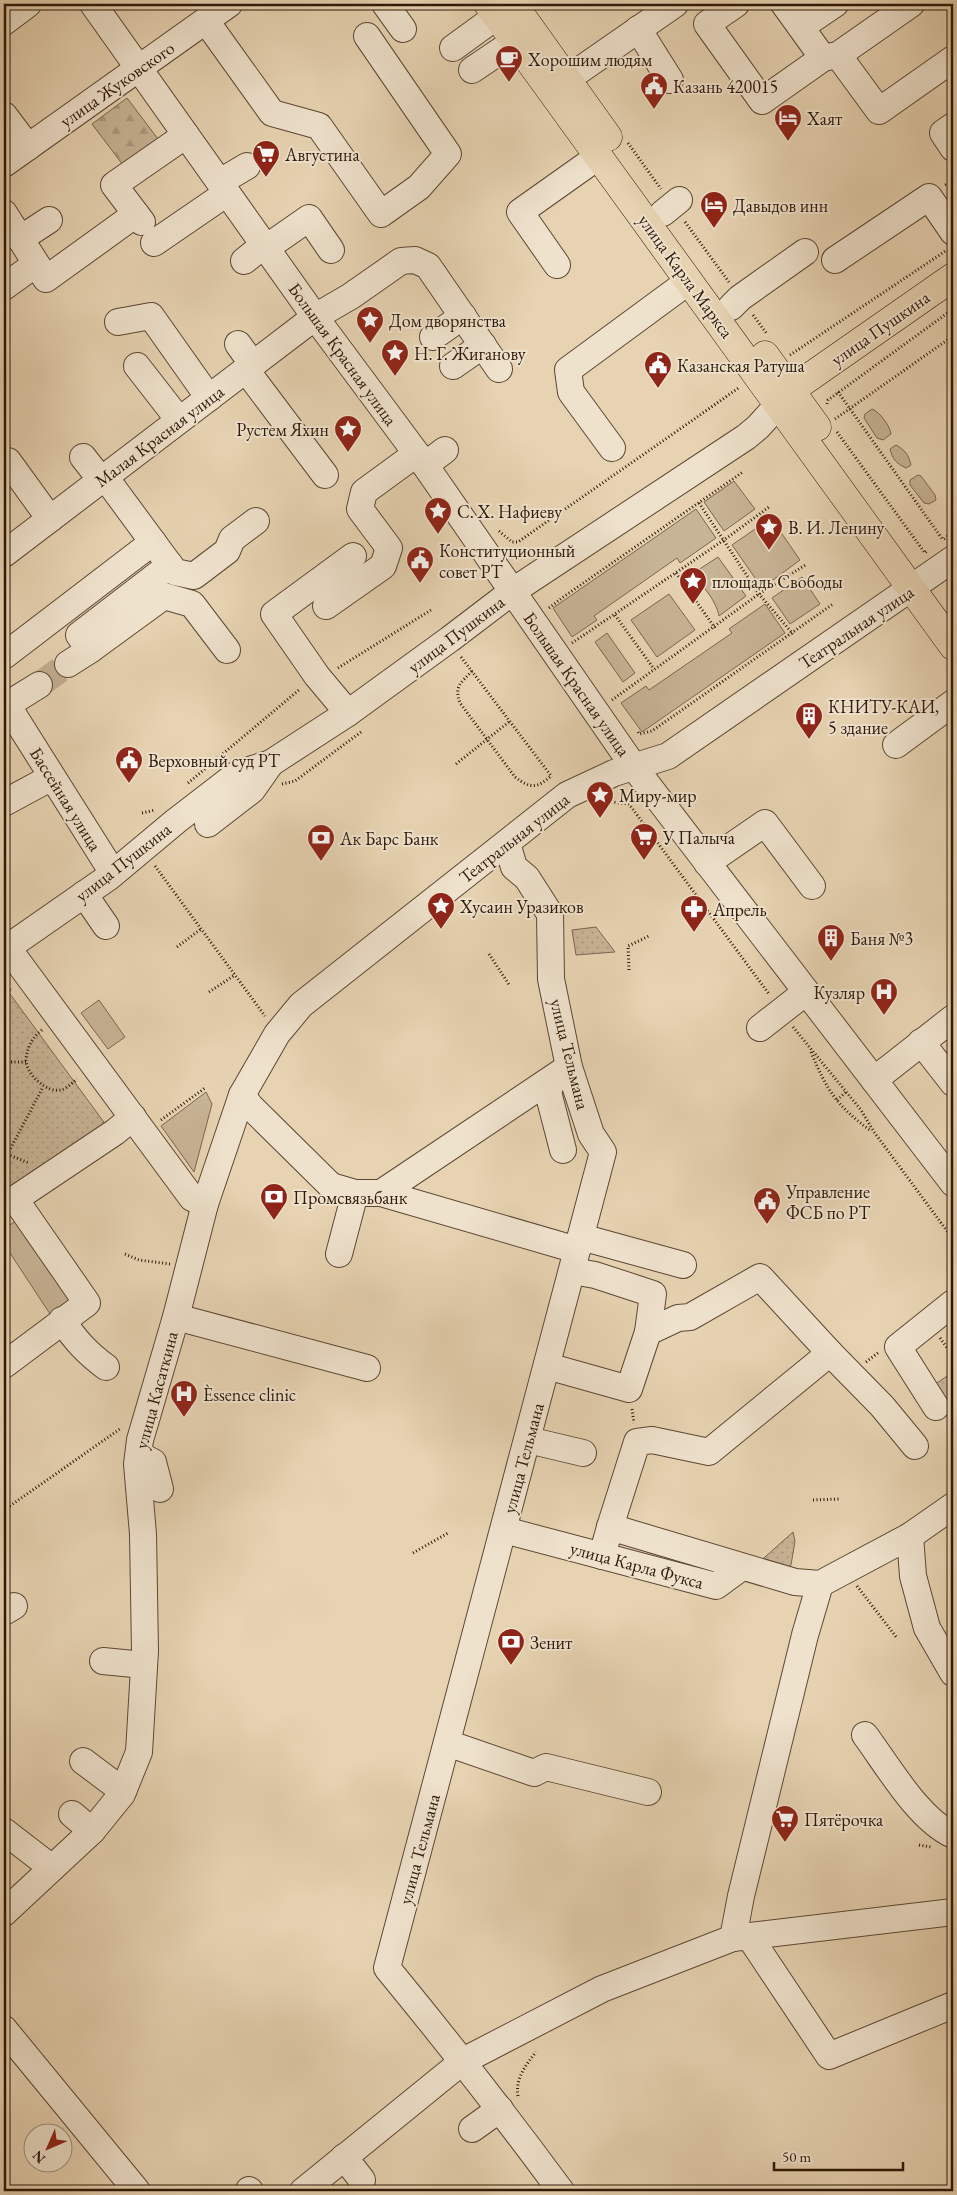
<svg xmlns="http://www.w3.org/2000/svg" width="957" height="2195" viewBox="0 0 957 2195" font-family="'EB Garamond',serif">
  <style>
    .green { fill: #c7b395; stroke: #7a664f }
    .forest { fill: url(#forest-firs); stroke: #7a664f }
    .park { fill: url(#park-dots); stroke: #7a664f }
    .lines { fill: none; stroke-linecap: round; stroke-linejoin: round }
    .minor-tunnel { stroke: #c2ae90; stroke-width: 26; stroke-dasharray: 26 13; stroke-linecap: butt }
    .minor-casing { stroke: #5c4733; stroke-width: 28 }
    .major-casing { stroke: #2d1809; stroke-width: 29 }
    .path { stroke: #2d1809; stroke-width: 3; stroke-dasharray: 1 2.5; stroke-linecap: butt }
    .minor { stroke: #efe2cd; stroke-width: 26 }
    .major { stroke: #e7d3b2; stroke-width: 28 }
    .labels { text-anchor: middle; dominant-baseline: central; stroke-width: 4; stroke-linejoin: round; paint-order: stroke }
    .poi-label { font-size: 18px; fill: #2d1809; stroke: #efe2cd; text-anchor: start }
    .street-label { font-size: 18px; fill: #2d1809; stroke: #efe2cd }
  </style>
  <defs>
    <pattern id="forest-firs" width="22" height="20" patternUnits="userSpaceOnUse" patternTransform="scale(1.25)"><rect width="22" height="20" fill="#c7b395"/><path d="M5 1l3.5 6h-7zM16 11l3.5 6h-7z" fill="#ab997f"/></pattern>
    <pattern id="park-dots" width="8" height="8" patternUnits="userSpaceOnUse" patternTransform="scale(1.25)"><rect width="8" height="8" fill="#c7b395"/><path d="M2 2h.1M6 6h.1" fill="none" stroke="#ab997f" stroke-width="1.8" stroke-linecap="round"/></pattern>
  </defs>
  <rect width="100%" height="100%" fill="#e7d3b2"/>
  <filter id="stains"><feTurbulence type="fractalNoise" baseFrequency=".004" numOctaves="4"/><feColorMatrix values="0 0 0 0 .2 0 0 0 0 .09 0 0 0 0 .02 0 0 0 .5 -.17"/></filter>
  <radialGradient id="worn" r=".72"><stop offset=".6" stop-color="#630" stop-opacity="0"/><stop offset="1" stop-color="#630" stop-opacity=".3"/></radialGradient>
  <!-- green -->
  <g class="green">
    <path d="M872,409C880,412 890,426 891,434L883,440L877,438L864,418L865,414Z"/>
    <path d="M896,445C905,450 908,454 911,465L906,468C896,463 893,460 890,449Z"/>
    <path d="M918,475L921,476L935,495L936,500L929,504L924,503L910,485V480Z"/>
    <path d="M734,481L755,509L724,531L704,502Z"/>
    <path d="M696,509L716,538L680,563L677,558L594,616L597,620L572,637L553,608Z"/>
    <path d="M771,518L800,560L762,588L732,545Z"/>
    <path d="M718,557L746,596L719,616C717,603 702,581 689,576Z"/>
    <path d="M802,577L820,604L790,624L772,598Z"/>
    <path d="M669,594L695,630L657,657L631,620Z"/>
    <path d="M765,604L785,633L642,732L621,703L646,686L649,690L732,633L729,629Z"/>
    <path d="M607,633L635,673L623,682L595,642Z"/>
    <path d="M99,1000L125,1037L108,1049L81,1013Z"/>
    <path d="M206,1092L212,1104L194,1172L161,1126Z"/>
    <path d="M20,1218L73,1299L52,1317L4,1244V1229Z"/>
  </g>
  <!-- forest -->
  <path class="forest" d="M127,98L158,139L123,165L92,124Z"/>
  <!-- park -->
  <g class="park">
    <path d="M596,927L615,952L576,955L572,930Z"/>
    <path d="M4,991L10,994L106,1125L4,1198Z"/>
    <path d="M953,1372V1406L950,1408L934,1385Z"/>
    <path d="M793,1532L795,1541L791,1565L785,1569L756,1565Z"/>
  </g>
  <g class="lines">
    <!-- minor-tunnel -->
    <path class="minor-tunnel" d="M39,685L68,664"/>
    <defs>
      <g id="minor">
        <path d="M93,4L315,317L425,465L634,767L953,1183"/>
        <path d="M385,4L403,29"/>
        <path d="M736,4L707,24L762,101L823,58L838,55L911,4"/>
        <path d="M784,4L823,58"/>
        <path d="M206,21L272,113L319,126L381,214L419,187L448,154L367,36"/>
        <path d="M4,22L28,4"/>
        <path d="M801,27L835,4"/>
        <path d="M638,29L670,80"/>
        <path d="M453,48L497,16"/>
        <path d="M838,55L879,111L953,59"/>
        <path d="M472,70L515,41"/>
        <path d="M567,79L675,4"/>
        <path d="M4,115L28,147"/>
        <path d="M953,126L943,133L953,148"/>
        <path d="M4,164L229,4"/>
        <path d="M220,182L247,166"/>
        <path d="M4,213L46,279L136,214"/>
        <path d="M663,213L679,200"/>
        <path d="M142,222L114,185L186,135"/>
        <path d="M20,239L49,220"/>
        <path d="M154,243L227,193"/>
        <path d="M266,248L309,218L331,250"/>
        <path d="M835,260L929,197L953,232"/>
        <path d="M244,261L264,245"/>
        <path d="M557,265L520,212L599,156"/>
        <path d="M4,287L36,264"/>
        <path d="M731,307L740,298L805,252"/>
        <path d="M118,322L151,316L209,398"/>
        <path d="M433,337L463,316"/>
        <path d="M238,344L253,365"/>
        <path d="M137,366L179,420"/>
        <path d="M453,366L483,345"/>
        <path d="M246,370L325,475"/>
        <path d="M612,448L571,392L568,370L689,281"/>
        <path d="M83,457L101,480"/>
        <path d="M8,461L50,519"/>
        <path d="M425,465L445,450"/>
        <path d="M105,477L175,572L194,576L227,551L232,539L256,521"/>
        <path d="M4,554L315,317L351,296L401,261L415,260L428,266L499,369"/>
        <path d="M170,565L79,635L90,650L164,596L192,604L227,650"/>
        <path d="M326,606L383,566L389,548L360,509L364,492L416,454"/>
        <path d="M4,656L153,542"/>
        <path d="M68,664L90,650"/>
        <path d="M4,700L113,873"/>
        <path d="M7,705L39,685"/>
        <path d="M348,713L317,676L274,614L353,556"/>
        <path d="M896,745L953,703"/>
        <path d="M4,803L52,777"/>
        <path d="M208,824L252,790L271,763"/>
        <path d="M507,843L514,867L527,878L550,914L551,979L569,1067L591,1134L603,1152L387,1968C447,2041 505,2115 561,2191"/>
        <path d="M707,863L765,823L812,886"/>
        <path d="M84,894L106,926"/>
        <path d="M7,947L192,1198L205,1204"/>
        <path d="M4,950L109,877L176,821L237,774L271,763L348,713L450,639L513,591L746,437L758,427L778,405"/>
        <path d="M760,1028L806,992"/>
        <path d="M921,1042L953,1083"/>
        <path d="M553,1079L548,1092L563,1150"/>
        <path d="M874,1080L953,1018"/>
        <path d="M242,1095L250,1106L331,1186L355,1193H381L569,1067"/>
        <path d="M381,1193L577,1250"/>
        <path d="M581,1237L683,1265"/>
        <path d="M339,1254L355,1193"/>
        <path d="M176,1317L367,1368"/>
        <path d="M62,1320C75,1340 87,1353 106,1367"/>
        <path d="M648,1332L678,1318L690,1317L760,1277L830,1353"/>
        <path d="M4,1365L87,1303L15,1199L115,1132L133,1117"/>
        <path d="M547,1366L629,1389L648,1332L653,1294L595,1275L572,1271"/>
        <path d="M936,1407L898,1347L953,1303"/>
        <path d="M528,1440L583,1453"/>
        <path d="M139,1455L153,1462L160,1489"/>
        <path d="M610,1527L637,1442L652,1440L709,1452L830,1353L882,1406L915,1446"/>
        <path d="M504,1530L716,1586L742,1567"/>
        <path d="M910,1536L913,1576L927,1628L953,1673"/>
        <path d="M602,1556L610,1527L795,1582L820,1584L910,1536L953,1506"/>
        <path d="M4,1612L14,1606"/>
        <path d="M103,1661L144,1665"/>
        <path d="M865,1735C888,1766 918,1819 953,1835"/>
        <path d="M447,1743L534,1773L546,1767L648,1792"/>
        <path d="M83,1761L123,1791"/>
        <path d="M72,1814L92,1831"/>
        <path d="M4,1831L52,1868"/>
        <path d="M4,1913L92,1831L122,1794L139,1752L145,1651L143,1534L137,1464L140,1440L176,1317L205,1204L242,1095L277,1034L301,1005L567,795L614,773L668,756L953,559"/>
        <path d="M749,1936L829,2056L953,2005"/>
        <path d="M733,1938L741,1896L805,1635L820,1584"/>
        <path d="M4,2029L137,2191"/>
        <path d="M472,2129L500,2109"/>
        <path d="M344,2157L362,2180"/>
        <path d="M249,2190L250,2191"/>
        <path d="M303,2191L463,2061L602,1989L733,1938L953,1912"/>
      </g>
      <g id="major">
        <path d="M488,4L953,646"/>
        <path d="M513,4L608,137"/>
        <path d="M765,355L817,427"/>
        <path d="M779,404L791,390L953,277"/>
      </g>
    </defs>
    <!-- minor casing -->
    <use href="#minor" class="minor-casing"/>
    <!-- major casing -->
    <use href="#major" class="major-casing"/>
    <!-- path -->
    <g class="path">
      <path d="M628,143L661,189"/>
      <path d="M945,185L953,180"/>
      <path d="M685,222L729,282"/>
      <path d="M753,315L767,334"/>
      <path d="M790,355L947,250"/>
      <path d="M838,392L943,540"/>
      <path d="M827,404L828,400L953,309"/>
      <path d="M835,419L953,336"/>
      <path d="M837,432L925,553L927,551"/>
      <path d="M699,503L759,594L793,634"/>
      <path d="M499,531L512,542H518L740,387"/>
      <path d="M944,539L953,532"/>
      <path d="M676,573L715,628"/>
      <path d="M549,608L562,598L743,472"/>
      <path d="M615,615L654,669"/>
      <path d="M572,643L724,540L769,507"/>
      <path d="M461,657L552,777"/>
      <path d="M338,668L431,610"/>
      <path d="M472,671C461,683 454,686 460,703L515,777C531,789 537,788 551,776"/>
      <path d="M612,700L759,594L807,564"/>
      <path d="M638,732L639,734L652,731L833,604"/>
      <path d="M456,764L510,721"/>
      <path d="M188,783L300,689"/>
      <path d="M282,784L295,781L361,732"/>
      <path d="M604,801L629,804L769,994"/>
      <path d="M142,813L155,810"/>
      <path d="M155,866L265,1016"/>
      <path d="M177,947L201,929"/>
      <path d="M489,954L510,986"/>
      <path d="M629,970L628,946L649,936"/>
      <path d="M4,987L11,990"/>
      <path d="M209,992L235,975"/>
      <path d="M793,1027L861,1110L874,1132L953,1239"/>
      <path d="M42,1030C32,1038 27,1047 26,1060C26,1074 46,1093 61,1090C66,1089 72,1083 77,1079"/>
      <path d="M811,1052C827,1091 837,1106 871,1131"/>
      <path d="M4,1062H26"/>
      <path d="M837,1100L846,1092"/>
      <path d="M161,1120L205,1088"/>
      <path d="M4,1153L29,1163"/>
      <path d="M4,1161L43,1087"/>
      <path d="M125,1254L139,1260L170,1264"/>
      <path d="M940,1338L953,1356"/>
      <path d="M866,1362L879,1352"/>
      <path d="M632,1409L634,1423"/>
      <path d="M813,1500L839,1499"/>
      <path d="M4,1510L120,1429"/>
      <path d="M413,1553L448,1533"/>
      <path d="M857,1586L897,1638"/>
      <path d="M919,1845L931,1847"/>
      <path d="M518,2096C515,2078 526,2065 536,2052"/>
    </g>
    <!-- minor -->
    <use href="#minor" class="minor"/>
    <!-- major -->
    <use href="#major" class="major"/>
  </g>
  <!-- icons -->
  <defs>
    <symbol id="cafe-pin" viewBox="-11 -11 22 30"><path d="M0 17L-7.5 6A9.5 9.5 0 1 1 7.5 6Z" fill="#8f2418" stroke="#efe2cd"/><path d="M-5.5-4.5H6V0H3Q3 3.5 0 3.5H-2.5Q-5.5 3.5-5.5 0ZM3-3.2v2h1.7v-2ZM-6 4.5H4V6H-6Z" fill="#fff"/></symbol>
    <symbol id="civic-pin" viewBox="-11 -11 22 30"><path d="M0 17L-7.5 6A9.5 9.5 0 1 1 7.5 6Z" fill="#8f2418" stroke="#efe2cd"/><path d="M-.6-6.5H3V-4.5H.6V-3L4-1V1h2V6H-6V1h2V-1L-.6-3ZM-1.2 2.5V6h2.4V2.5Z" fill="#fff"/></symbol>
    <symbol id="hotel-pin" viewBox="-11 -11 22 30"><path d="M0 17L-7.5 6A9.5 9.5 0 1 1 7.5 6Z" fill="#8f2418" stroke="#efe2cd"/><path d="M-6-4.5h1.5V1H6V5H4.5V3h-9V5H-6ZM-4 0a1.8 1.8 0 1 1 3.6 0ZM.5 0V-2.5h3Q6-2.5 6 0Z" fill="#fff"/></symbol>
    <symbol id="supermarket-pin" viewBox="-11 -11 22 30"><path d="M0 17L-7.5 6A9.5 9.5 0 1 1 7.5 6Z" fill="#8f2418" stroke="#efe2cd"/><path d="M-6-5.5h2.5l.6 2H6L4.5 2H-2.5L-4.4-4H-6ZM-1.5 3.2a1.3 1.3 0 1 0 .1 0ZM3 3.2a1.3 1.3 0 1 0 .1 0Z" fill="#fff"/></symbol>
    <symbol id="sight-pin" viewBox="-11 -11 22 30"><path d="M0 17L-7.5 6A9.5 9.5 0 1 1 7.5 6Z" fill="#8f2418" stroke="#efe2cd"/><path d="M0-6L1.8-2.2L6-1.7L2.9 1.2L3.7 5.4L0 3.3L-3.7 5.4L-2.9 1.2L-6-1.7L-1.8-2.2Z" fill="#fff"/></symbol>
    <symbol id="building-pin" viewBox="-11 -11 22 30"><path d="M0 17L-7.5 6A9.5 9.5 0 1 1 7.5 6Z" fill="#8f2418" stroke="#efe2cd"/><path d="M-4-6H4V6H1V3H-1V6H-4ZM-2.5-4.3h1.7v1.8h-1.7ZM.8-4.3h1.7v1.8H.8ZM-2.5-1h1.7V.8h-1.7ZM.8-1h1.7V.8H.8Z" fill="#fff"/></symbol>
    <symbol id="bank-pin" viewBox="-11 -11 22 30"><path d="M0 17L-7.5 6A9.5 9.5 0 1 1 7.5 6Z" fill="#8f2418" stroke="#efe2cd"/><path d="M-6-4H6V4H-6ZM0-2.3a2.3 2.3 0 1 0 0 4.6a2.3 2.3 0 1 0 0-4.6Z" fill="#fff"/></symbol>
    <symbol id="pharmacy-pin" viewBox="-11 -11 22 30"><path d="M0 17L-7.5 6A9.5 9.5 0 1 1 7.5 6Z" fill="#8f2418" stroke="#efe2cd"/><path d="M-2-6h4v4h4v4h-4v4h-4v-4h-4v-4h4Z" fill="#fff"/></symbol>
    <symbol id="hospital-pin" viewBox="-11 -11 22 30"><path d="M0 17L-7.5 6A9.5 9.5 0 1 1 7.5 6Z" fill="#8f2418" stroke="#efe2cd"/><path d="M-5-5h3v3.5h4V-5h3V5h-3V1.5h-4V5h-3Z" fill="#fff"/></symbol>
  </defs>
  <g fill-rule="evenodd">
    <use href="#cafe-pin" x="493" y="43" width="32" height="43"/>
    <use href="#civic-pin" x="638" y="70" width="32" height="43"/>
    <use href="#hotel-pin" x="772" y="102" width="32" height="43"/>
    <use href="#supermarket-pin" x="250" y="138" width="32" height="43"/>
    <use href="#hotel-pin" x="698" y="189" width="32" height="43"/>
    <use href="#sight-pin" x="354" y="304" width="32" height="43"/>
    <use href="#sight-pin" x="379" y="337" width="32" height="43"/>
    <use href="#civic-pin" x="642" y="349" width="32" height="43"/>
    <use href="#sight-pin" x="332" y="413" width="32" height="43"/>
    <use href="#sight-pin" x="422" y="495" width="32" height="43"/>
    <use href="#sight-pin" x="753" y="511" width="32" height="43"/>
    <use href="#civic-pin" x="404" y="544" width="32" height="43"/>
    <use href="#sight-pin" x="677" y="565" width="32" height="43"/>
    <use href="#building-pin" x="793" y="700" width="32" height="43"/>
    <use href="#civic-pin" x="113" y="744" width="32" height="43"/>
    <use href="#sight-pin" x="584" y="779" width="32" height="43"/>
    <use href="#supermarket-pin" x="628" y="821" width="32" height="43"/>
    <use href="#bank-pin" x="305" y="822" width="32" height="43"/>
    <use href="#sight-pin" x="425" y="890" width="32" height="43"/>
    <use href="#pharmacy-pin" x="678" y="893" width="32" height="43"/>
    <use href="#building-pin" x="815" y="922" width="32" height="43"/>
    <use href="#hospital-pin" x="868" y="976" width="32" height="43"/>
    <use href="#bank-pin" x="258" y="1181" width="32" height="43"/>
    <use href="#civic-pin" x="751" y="1185" width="32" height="43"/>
    <use href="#hospital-pin" x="168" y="1378" width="32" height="43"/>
    <use href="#bank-pin" x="495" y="1626" width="32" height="43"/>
    <use href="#supermarket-pin" x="769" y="1803" width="32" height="43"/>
  </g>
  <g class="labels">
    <!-- poi labels -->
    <g class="poi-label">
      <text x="528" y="59">Хорошим людям</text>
      <text x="673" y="86">Казань 420015</text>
      <text x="807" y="118">Хаят</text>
      <text x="285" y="154">Августина</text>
      <text x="733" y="205">Давыдов инн</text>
      <text x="389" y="320">Дом дворянства</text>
      <text x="414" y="353">Н. Г. Жиганову</text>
      <text x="677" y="365">Казанская Ратуша</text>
      <text x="329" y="429" text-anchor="end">Рустем Яхин</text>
      <text x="457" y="511">С. Х. Нафиеву</text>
      <text x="788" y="527">В. И. Ленину</text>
      <text x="439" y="550">Конституционный<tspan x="439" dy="21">совет РТ</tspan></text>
      <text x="712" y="581">площадь Свободы</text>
      <text x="828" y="706">КНИТУ-КАИ,<tspan x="828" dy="21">5 здание</tspan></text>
      <text x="148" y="760">Верховный суд РТ</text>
      <text x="619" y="795">Миру-мир</text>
      <text x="663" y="837">У Палыча</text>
      <text x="340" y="838">Ак Барс Банк</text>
      <text x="460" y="906">Хусаин Уразиков</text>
      <text x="713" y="909">Апрель</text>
      <text x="850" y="938">Баня №3</text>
      <text x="865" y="992" text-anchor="end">Кузляр</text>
      <text x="786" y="1191">Управление<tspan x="786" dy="21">ФСБ по РТ</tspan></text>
      <text x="293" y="1197">Промсвязьбанк</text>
      <text x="203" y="1394">Èssence clinic</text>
      <text x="530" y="1642">Зенит</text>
      <text x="804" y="1819">Пятёрочка</text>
    </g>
    <!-- street labels -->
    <g class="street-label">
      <text transform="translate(117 84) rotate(-35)">улица Жуковского</text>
      <text transform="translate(686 276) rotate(54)">улица Карла Маркса</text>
      <text transform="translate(880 328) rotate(-35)">улица Пушкина</text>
      <text transform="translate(343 354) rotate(54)">Большая Красная улица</text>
      <text transform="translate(159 436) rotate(-37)">Малая Красная улица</text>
      <text transform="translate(856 627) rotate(-34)">Театральная улица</text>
      <text transform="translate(456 634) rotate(-37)">улица Пушкина</text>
      <text transform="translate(577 684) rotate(55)">Большая Красная улица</text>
      <text transform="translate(66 799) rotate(58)">Бассейная улица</text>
      <text transform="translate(514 838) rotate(-38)">Театральная улица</text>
      <text transform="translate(123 862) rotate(-38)">улица Пушкина</text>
      <text transform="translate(570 1054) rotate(76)">улица Тельмана</text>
      <text transform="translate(156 1390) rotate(-75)">улица Касаткина</text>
      <text transform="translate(523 1458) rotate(-75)">улица Тельмана</text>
      <text transform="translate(637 1565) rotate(15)">улица Карла Фукса</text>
      <text transform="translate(419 1849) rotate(-75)">улица Тельмана</text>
    </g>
  </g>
  <!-- margin -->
  <rect width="957" height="2195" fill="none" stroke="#e7d3b2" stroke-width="20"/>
  <rect x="5" y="5" width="947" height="2185" fill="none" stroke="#2d1809" stroke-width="2.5"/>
  <rect x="10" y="10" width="937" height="2175" fill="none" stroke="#2d1809"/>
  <!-- north arrow -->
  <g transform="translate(48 2148) rotate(225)"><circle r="24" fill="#efe2cd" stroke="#a1917f"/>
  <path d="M0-4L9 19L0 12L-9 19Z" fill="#8f2418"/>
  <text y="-8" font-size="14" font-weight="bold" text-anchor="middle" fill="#2d1809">N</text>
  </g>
  <!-- scale -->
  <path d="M774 2162v8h129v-8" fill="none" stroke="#2d1809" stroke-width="2.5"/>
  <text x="782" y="2162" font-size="15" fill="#2d1809" stroke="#efe2cd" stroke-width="4" paint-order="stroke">50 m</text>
  <rect width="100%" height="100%" filter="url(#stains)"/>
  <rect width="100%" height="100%" fill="url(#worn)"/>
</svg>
